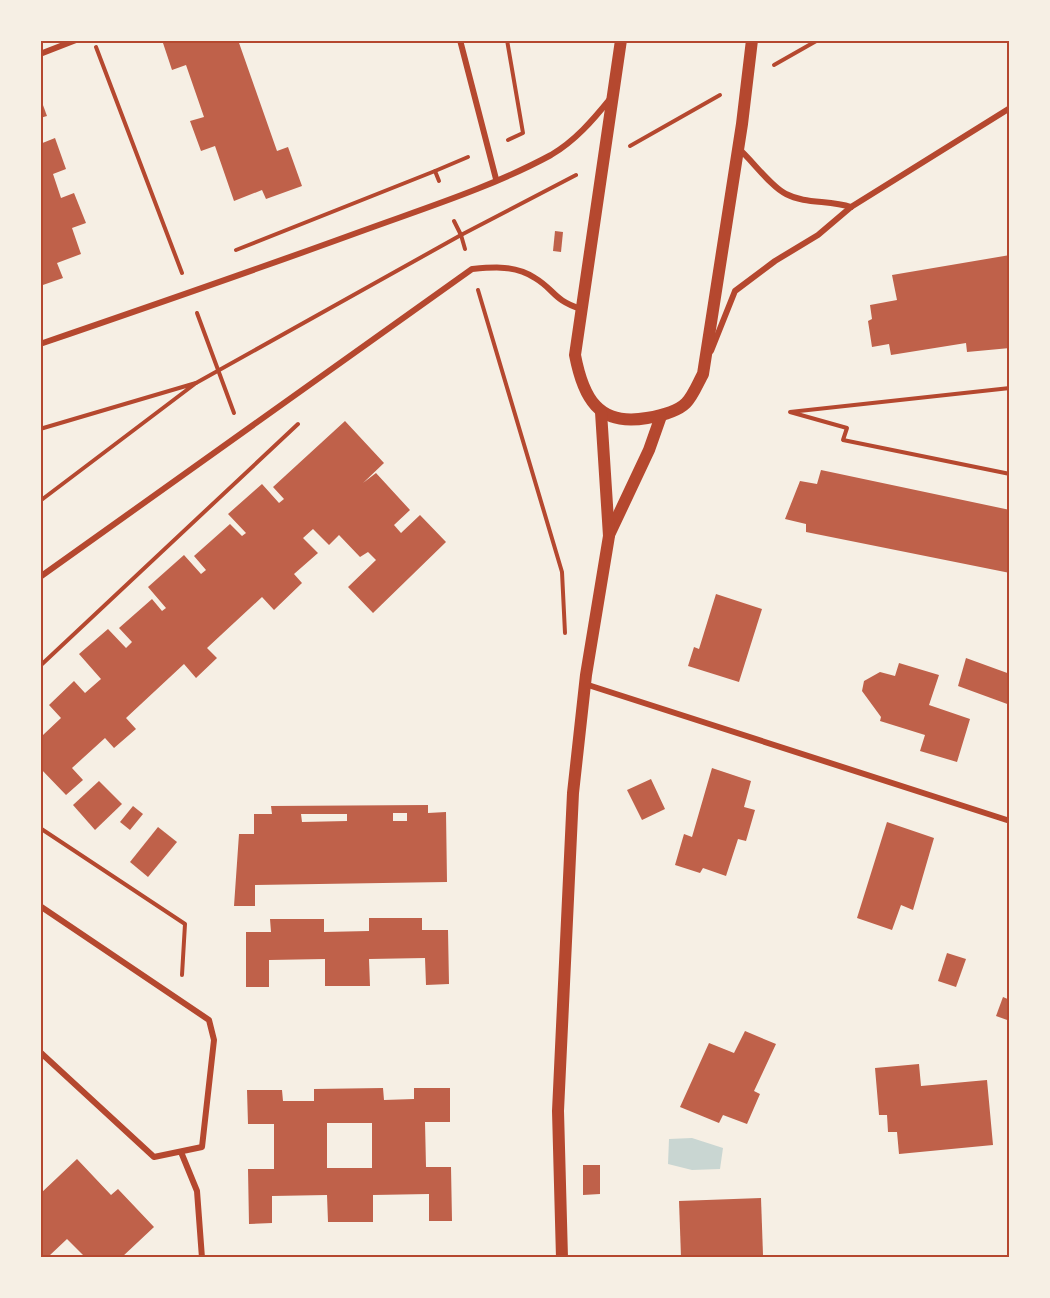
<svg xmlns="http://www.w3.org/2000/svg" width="1050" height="1298" viewBox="0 0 1050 1298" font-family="'Noto Sans',sans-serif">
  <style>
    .water { fill: #c9d6d2 }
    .building { fill: #bf614a; fill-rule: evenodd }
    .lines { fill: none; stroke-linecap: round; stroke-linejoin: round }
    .path { stroke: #b5482f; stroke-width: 4 }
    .minor { stroke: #b5482f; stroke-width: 6 }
    .secondary { stroke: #b5482f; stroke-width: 12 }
    .neatline { fill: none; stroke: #b5482f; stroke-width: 2 }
  </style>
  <rect width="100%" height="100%" fill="#f6efe4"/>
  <!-- water -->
  <path class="water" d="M692,1138L723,1148L720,1169L692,1170L668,1164L669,1139Z"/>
  <!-- building -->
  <g class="building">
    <path d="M162,40H238L277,151L288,147L302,186L266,199L262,190L234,201L215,146L201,151L190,121L204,117L186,65L172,70Z"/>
    <path d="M40,97L47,116L40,118Z"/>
    <path d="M55,138L66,169L53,174L61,198L74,193L86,223L72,228L81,254L57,263L63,278L40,286V144Z"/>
    <path d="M555,231L563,232L561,252L553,251Z"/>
    <path d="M1010,255V348L967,352L966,343L891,355L889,344L872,347L868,321L872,319L870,305L897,300L892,275Z"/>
    <path d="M345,421L384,463L363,483L376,473L410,510L394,525L401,533L420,515L446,542L373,613L348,587L376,560L368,552L360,557L339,535L329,545L313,529L303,538L318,553L294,574L302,583L274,610L262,597L207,648L217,658L196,678L184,664L126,718L136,729L114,748L105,738L72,768L83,780L66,795L40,768V732L43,735L61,718L49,705L74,681L85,693L101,679L79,654L108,629L126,648L132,642L119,628L152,599L162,611L166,608L148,587L184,555L201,574L206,570L194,556L230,524L242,536L246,533L228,514L262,484L279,503L284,499L273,487Z"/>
    <path d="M821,470L1010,510V573L806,532V524L785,519L800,481L817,484Z"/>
    <path d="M716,594L762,609L739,682L688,666L694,647L699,649Z"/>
    <path d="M966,658L1010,674V705L958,686Z"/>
    <path d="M899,663L939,675L929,705L970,719L957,762L920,751L925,735L880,721L881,717L862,691L864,681L880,672L895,676Z"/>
    <path d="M712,768L751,781L744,807L755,810L746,841L738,839L726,876L703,868L700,873L675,865L684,834L692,837Z"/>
    <path d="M651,779L665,809L642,820L627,790Z"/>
    <path d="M99,781L122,804L95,830L73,805Z"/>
    <path d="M428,805V813L446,812L447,882L255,885V906H234L239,834H254V814H272L271,806ZM393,813H407V821H393ZM301,814H347V821L302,822Z"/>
    <path d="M133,806L143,814L130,830L120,822Z"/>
    <path d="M887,822L934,838L913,910L901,905L892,930L857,918Z"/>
    <path d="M158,827L177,842L148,877L130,862Z"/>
    <path d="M369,918H422V930H448L449,984L426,985L425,958L369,959L370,986H325V959L269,960V987H246V932H271L270,919H324V932L369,931Z"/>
    <path d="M947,953L966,959L956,987L938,981Z"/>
    <path d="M1003,997L1010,1000V1021L996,1016Z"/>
    <path d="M745,1031L776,1044L754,1091L760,1094L747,1124L723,1115L719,1123L680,1107L709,1043L734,1053Z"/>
    <path d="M919,1064L921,1086L987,1080L993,1145L899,1154L897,1132H888L887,1115H879L875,1068Z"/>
    <path d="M383,1088L384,1100L414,1099V1088H450V1122H425L426,1167H451L452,1221H429V1194L373,1195V1222H328L327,1195L272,1196V1223L249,1224L248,1169H274V1124H248L247,1090H282L283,1101H314V1089ZM327,1123H372V1168H327Z"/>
    <path d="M77,1159L111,1195L118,1189L154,1227L122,1257H85L67,1239L49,1256L50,1257H40V1194Z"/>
    <path d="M583,1165H600V1194L583,1195Z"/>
    <path d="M761,1198L763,1255L681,1257L679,1201Z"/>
  </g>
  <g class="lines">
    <!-- path -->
    <g class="path">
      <path d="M507,40L523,133L508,140"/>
      <path d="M96,47L182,273"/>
      <path d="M774,65L818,40"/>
      <path d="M630,146L720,95"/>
      <path d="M439,181L435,171L468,157"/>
      <path d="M454,221L461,235L576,175"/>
      <path d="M236,250L435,171"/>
      <path d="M478,290L562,572L565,633"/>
      <path d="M197,313L234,413"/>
      <path d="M196,383L461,235L465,249"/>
      <path d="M1010,388L790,412L847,428L843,440L1010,474"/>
      <path d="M40,429L196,383L40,501"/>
      <path d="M40,666L298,424"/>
      <path d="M40,828L185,924L182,975"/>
    </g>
    <!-- minor -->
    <g class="minor">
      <path d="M460,40L496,179"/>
      <path d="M40,54L76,40"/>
      <path d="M738,148C752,160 771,187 786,194C805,204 829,200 851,207"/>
      <path d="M40,344C148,307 255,270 362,231C425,208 492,187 551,155C575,141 593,120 610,99"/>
      <path d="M711,351L735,291L775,261L818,235L851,207L1010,108"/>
      <path d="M40,577L472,269C494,267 515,265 535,278C555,290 553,300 581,309"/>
      <path d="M585,684L1010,821"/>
      <path d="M40,906L209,1020L214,1040L202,1147L154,1157L40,1052"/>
      <path d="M181,1152L197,1191L202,1258"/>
    </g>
    <!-- secondary -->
    <g class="secondary">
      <path d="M621,40L575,355C583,397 598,427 647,418C659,416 677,412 686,403C693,396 698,383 703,374L742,124L752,40"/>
      <path d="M609,535L649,450L661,416"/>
      <path d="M562,1258L558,1111L573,793L586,675L609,536L601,412"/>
    </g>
  </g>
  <!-- border -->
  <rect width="1050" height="1298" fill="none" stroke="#f6efe4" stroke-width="84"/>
  <rect x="42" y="42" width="966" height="1214" class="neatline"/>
</svg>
